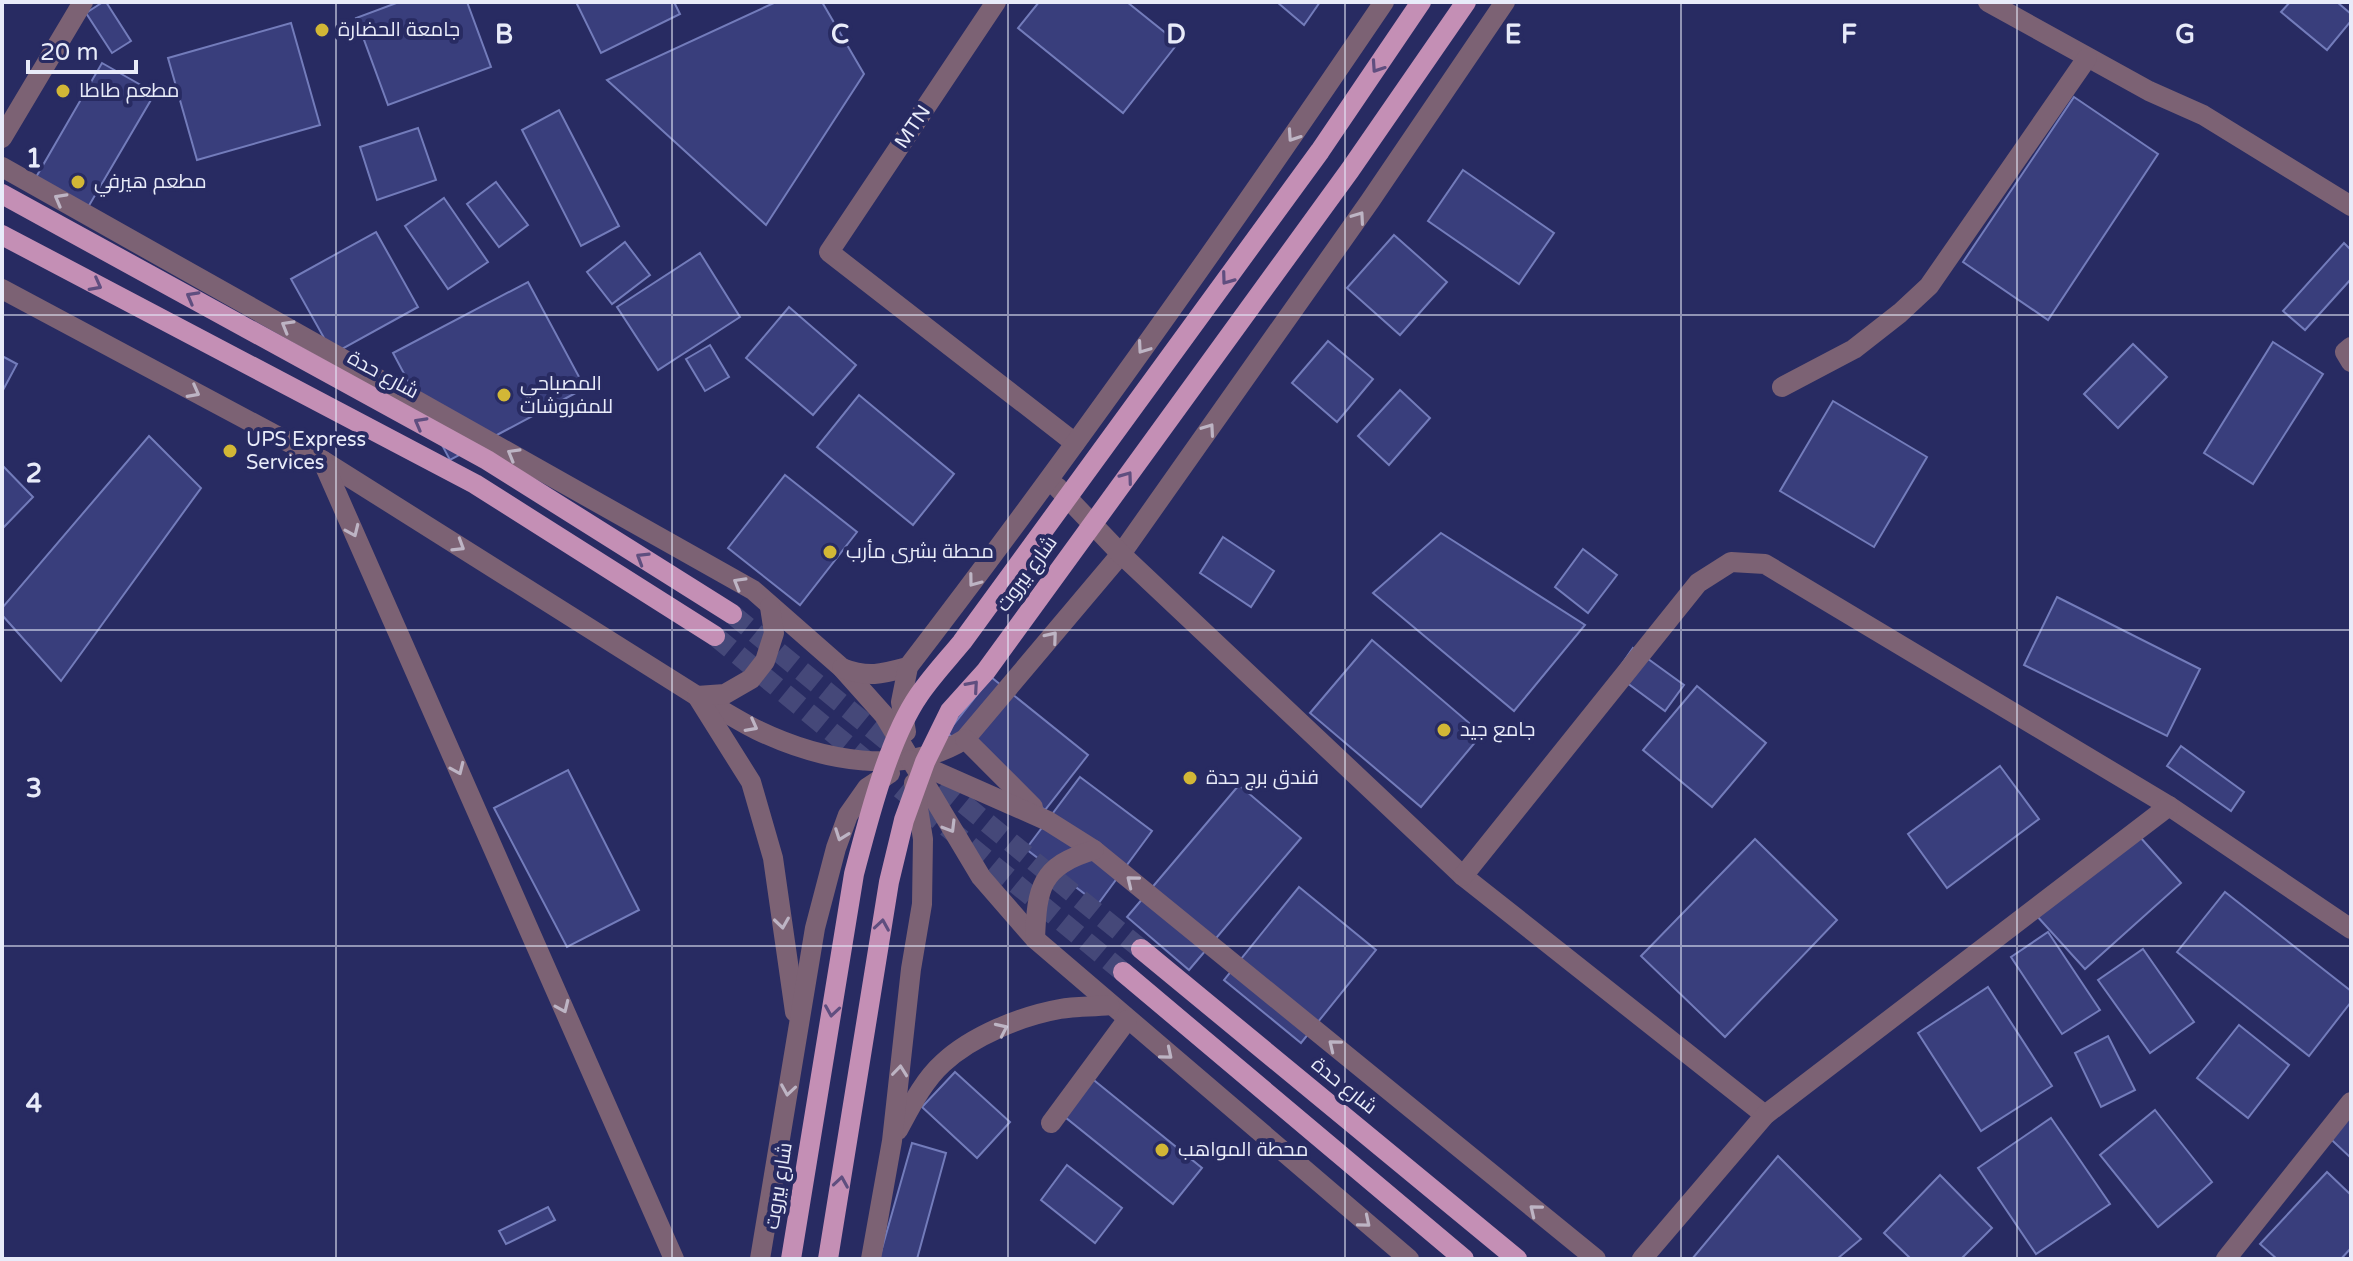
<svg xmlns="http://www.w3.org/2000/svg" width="2353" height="1261" viewBox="0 0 2353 1261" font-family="'Varela Round',Cairo,sans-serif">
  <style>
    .building { fill: #393e7c; stroke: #737cbb; stroke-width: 2 }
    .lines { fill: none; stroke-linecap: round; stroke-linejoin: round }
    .major-tunnel { stroke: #454879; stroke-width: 20; stroke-dasharray: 20 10; stroke-linecap: butt }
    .minor { stroke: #7c6274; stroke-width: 20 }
    .major { stroke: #c48fb5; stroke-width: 20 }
    .major-bridge { stroke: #c48fb5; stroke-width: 20 }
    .oneway { stroke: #5f4e7f }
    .oneway2 { stroke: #bdb4c4 }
    .grid { fill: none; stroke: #e8ebf9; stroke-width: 2; stroke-opacity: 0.55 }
    .poi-dot { fill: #d2b736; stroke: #282b62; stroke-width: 3 }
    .labels { text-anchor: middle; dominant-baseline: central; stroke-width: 8; stroke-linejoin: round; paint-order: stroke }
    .poi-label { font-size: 20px; fill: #e8ebf9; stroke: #282b62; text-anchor: start }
    .street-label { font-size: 20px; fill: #e8ebf9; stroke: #282b62 }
    .grid-label { font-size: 26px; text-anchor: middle; font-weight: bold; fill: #e8ebf9; stroke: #282b62; stroke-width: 8; stroke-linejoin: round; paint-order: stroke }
  </style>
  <rect width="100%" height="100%" fill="#282b62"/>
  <!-- building -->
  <g class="building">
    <path d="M103,2H106L131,41L112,53L86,13Z"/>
    <path d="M399,2H467L491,67L388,105L356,18Z"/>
    <path d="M576,2H674L680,14L601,53Z"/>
    <path d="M776,2H822L864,74L766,225L607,80Z"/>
    <path d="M1039,2H1127L1178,43L1123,113L1018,28Z"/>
    <path d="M1277,2H1320L1304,25Z"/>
    <path d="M2290,2H2337L2351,14V21L2327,50L2281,12Z"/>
    <path d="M291,23L320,125L197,160L168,58Z"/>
    <path d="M102,63L155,93L87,209L35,179Z"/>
    <path d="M2074,97L2158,154L2048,320L1963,262Z"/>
    <path d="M559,110L619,226L581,246L522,130Z"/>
    <path d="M418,128L436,180L377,200L360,147Z"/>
    <path d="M1463,170L1554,233L1519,284L1428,221Z"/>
    <path d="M496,182L528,225L499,247L467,204Z"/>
    <path d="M444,198L488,262L448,289L405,226Z"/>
    <path d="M376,232L418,307L333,354L291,279Z"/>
    <path d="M1394,235L1447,282L1400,335L1347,288Z"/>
    <path d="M625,242L650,275L612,304L587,272Z"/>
    <path d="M2344,243L2351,250V279L2305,330L2283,311Z"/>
    <path d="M700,253L740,317L658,370L617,307Z"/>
    <path d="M528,282L585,388L450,460L393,353Z"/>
    <path d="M789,307L856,365L813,415L746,358Z"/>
    <path d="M1328,341L1373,379L1337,422L1292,383Z"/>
    <path d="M2273,342L2323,374L2253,484L2204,453Z"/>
    <path d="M2133,344L2167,377L2118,428L2084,394Z"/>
    <path d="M710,345L729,377L705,391L686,359Z"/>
    <path d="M2,356L17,364L2,392Z"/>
    <path d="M1400,390L1430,418L1389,465L1358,436Z"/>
    <path d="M859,395L954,474L913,525L817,447Z"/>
    <path d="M1833,401L1927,457L1874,547L1780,491Z"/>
    <path d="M149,436L201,488L61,681L2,615V608Z"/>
    <path d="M2,465L33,497L2,529Z"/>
    <path d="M785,475L857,532L800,605L728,548Z"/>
    <path d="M1441,533L1585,625L1514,711L1373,593Z"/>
    <path d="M1223,537L1274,571L1251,607L1200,573Z"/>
    <path d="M1583,549L1617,575L1588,613L1555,587Z"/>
    <path d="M2057,597L2200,669L2167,736L2024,665Z"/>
    <path d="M1372,640L1482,734L1421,807L1310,713Z"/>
    <path d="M1633,648L1684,685L1665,711L1615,674Z"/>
    <path d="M991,677L1088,755L1045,810L947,733Z"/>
    <path d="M1697,686L1766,743L1712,807L1643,750Z"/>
    <path d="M2181,746L2244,792L2231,811L2167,766Z"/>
    <path d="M2000,766L2039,819L1947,888L1908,834Z"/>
    <path d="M568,770L639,910L567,947L494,808Z"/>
    <path d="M1080,777L1152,831L1098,904L1026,849Z"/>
    <path d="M1239,785L1301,838L1189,970L1127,917Z"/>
    <path d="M2132,828L2181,883L2085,969L2036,915Z"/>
    <path d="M1755,839L1837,920L1725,1037L1641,956Z"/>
    <path d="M1299,887L1376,950L1301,1043L1224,980Z"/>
    <path d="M2225,892L2351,991V1002L2309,1056L2177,952Z"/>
    <path d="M2048,932L2100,1010L2062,1034L2011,957Z"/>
    <path d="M2143,949L2194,1022L2150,1053L2098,980Z"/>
    <path d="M1988,987L2052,1086L1981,1131L1918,1033Z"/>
    <path d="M2239,1025L2289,1065L2248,1118L2197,1078Z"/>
    <path d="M2108,1036L2135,1090L2101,1107L2075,1053Z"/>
    <path d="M955,1072L1010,1122L977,1158L922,1107Z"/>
    <path d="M1090,1077L1202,1168L1173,1204L1060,1113Z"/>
    <path d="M2351,1098V1158L2321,1130Z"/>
    <path d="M2155,1110L2212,1182L2158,1227L2100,1155Z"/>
    <path d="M2051,1118L2110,1204L2036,1254L1978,1168Z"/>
    <path d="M912,1143L946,1153L917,1259H879Z"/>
    <path d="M1778,1156L1861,1239L1837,1259H1692Z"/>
    <path d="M1067,1165L1122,1208L1095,1243L1041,1200Z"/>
    <path d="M2327,1172L2351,1195V1248L2341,1259H2277L2260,1244Z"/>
    <path d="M1940,1175L1992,1228L1961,1259H1911L1884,1233Z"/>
    <path d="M548,1207L555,1220L506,1244L499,1231Z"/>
  </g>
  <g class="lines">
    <!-- major-tunnel -->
    <g class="major-tunnel">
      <path d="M732,614L1141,949"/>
      <path d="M715,636L1123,972"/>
    </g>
    <!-- minor -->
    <g class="minor">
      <path d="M996,2L829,252L1075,443"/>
      <path d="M1988,2L2149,91L2203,115L2351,206"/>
      <path d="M2,138L83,2"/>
      <path d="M2,167L753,590L842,668L884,715L981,877L1035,939L1409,1259"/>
      <path d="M2,289L322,460L697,696C717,707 737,720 757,730C819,760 904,778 965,739L1121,554L1370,201L1505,2"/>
      <path d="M2351,347L2345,352L2351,362"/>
      <path d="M1782,387L1854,349L1900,313L1929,286L2087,58"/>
      <path d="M322,460L674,1259"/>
      <path d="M1057,487L1121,554L1463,876L1765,1115"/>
      <path d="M770,607L774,633L765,661L751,679L725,694L697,696L751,782L773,858L795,1012"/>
      <path d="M842,668C868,678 882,674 908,667"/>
      <path d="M906,732L901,702L908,667C1074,451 1231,228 1384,2"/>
      <path d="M965,739L1033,807"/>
      <path d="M910,760L1048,821L1094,850L1596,1259"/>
      <path d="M1463,876L1698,583L1731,562L1765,564L2169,806L2351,929"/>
      <path d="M1035,939C1037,888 1040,866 1094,850"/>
      <path d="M1051,1123L1127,1020"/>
      <path d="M898,1130C910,1108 923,1081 943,1063C972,1036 1021,1016 1060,1009C1076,1006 1093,1007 1110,1005"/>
      <path d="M760,1259L815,928L836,848L848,815L867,788L890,773"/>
      <path d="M871,1259L892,1141L911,969L922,904L923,839L914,783"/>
      <path d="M1642,1259L1765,1115L2169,806"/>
      <path d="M2226,1259L2351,1102"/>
    </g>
    <!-- major -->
    <g class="major">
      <path d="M2,194L487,460L732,614"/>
      <path d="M2,235L475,484L715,636"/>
      <path d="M1141,949L1517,1259"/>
      <path d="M1123,972L1464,1259"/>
    </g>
    <!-- major-bridge -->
    <g class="major-bridge">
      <path d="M791,1259L854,874C868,821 888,740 919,695C932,676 948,659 962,642L1320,151L1421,2"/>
      <path d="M828,1259L889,882L904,820L925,762L950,711L986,671L1350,170L1466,2"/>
    </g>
  </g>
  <!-- one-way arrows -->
  <defs><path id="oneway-chevron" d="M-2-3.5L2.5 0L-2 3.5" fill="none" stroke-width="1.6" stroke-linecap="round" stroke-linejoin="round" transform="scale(2)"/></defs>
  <g class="oneway">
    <use href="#oneway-chevron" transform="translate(1377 67) rotate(124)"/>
    <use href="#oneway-chevron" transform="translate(1227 279) rotate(126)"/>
    <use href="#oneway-chevron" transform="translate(96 285) rotate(28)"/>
    <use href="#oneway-chevron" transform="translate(192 297) rotate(-151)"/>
    <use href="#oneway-chevron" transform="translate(420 423) rotate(-151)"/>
    <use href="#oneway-chevron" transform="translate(1127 477) rotate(-54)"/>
    <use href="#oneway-chevron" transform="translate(642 558) rotate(-148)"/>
    <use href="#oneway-chevron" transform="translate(973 686) rotate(-49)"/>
    <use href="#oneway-chevron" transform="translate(882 925) rotate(-81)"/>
    <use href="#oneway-chevron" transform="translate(832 1011) rotate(99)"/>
    <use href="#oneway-chevron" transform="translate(841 1182) rotate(-81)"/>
  </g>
  <g class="oneway2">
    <use href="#oneway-chevron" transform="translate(1293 136) rotate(124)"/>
    <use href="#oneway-chevron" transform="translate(60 199) rotate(-151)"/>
    <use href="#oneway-chevron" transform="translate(1359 217) rotate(-55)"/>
    <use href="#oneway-chevron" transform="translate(287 326) rotate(-150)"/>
    <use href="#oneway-chevron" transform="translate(1143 348) rotate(125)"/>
    <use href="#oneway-chevron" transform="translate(194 392) rotate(28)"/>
    <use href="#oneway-chevron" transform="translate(1209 429) rotate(-55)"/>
    <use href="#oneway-chevron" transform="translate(513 454) rotate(-150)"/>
    <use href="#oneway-chevron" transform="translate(353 531) rotate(66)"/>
    <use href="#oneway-chevron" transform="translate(459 546) rotate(32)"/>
    <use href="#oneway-chevron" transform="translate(974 581) rotate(127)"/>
    <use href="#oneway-chevron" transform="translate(739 583) rotate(-150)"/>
    <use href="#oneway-chevron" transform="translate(1052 637) rotate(-50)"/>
    <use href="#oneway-chevron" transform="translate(752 726) rotate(28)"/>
    <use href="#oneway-chevron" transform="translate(458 769) rotate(66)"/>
    <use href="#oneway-chevron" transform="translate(950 827) rotate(59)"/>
    <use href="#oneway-chevron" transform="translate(841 835) rotate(110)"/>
    <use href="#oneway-chevron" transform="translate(1132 881) rotate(-141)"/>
    <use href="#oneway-chevron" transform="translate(782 923) rotate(82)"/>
    <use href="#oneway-chevron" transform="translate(563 1007) rotate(66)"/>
    <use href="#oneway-chevron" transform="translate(1002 1029) rotate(-25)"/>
    <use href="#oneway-chevron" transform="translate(1334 1045) rotate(-141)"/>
    <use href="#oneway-chevron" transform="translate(1167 1054) rotate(40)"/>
    <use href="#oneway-chevron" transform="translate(900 1071) rotate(-84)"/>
    <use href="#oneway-chevron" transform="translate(788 1090) rotate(99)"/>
    <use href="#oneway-chevron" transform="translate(1535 1210) rotate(-141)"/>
    <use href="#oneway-chevron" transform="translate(1365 1222) rotate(40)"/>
  </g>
  <!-- grid -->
  <path class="grid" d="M336,2V1259M672,2V1259M1008,2V1259M1345,2V1259M1681,2V1259M2017,2V1259M2,315H2351M2,630H2351M2,946H2351"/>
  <!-- markers -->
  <g class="poi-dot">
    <circle cx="322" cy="30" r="8"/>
    <circle cx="63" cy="91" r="8"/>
    <circle cx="78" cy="182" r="8"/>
    <circle cx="504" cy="395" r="8"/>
    <circle cx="230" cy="451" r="8"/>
    <circle cx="830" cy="552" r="8"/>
    <circle cx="1444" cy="730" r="8"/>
    <circle cx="1190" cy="778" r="8"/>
    <circle cx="1162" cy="1150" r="8"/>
  </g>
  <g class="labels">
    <!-- poi labels -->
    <g class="poi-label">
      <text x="338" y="30">جامعة الحضارة</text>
      <text x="79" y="91">مطعم طاطا</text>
      <text x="94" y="182">مطعم هيرفي</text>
      <text x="520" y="384">المصباحي<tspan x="520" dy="23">للمفروشات</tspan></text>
      <text x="246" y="440">UPS Express<tspan x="246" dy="23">Services</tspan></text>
      <text x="846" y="552">محطة بشرى مأرب</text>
      <text x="1460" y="730">جامع جيد</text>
      <text x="1206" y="778">فندق برج حدة</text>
      <text x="1178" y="1150">محطة المواهب</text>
    </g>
    <!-- street labels -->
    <g class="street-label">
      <text transform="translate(913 127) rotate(-56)">MTN</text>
      <text transform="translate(383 375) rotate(29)">شارع حدة</text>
      <text transform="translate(1027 574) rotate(-54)">شارع بيروت</text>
      <text transform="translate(1344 1086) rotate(39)">شارع حدة</text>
      <text transform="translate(779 1186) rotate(-81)">شارع بيروت</text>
    </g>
  </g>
  <g class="grid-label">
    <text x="504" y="43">B</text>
    <text x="840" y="43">C</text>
    <text x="1176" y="43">D</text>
    <text x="1513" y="43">E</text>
    <text x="1849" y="43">F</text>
    <text x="2185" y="43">G</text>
    <text x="34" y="167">1</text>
    <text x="34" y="482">2</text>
    <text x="34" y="797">3</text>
    <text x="34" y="1112">4</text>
  </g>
  <!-- border -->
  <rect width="2353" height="1261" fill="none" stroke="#e8ebf9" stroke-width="8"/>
  <!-- scale -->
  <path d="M28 60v12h108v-12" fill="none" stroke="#e8ebf9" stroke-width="4"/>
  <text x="40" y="60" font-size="24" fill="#e8ebf9" stroke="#282b62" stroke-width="6" paint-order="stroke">20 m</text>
</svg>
